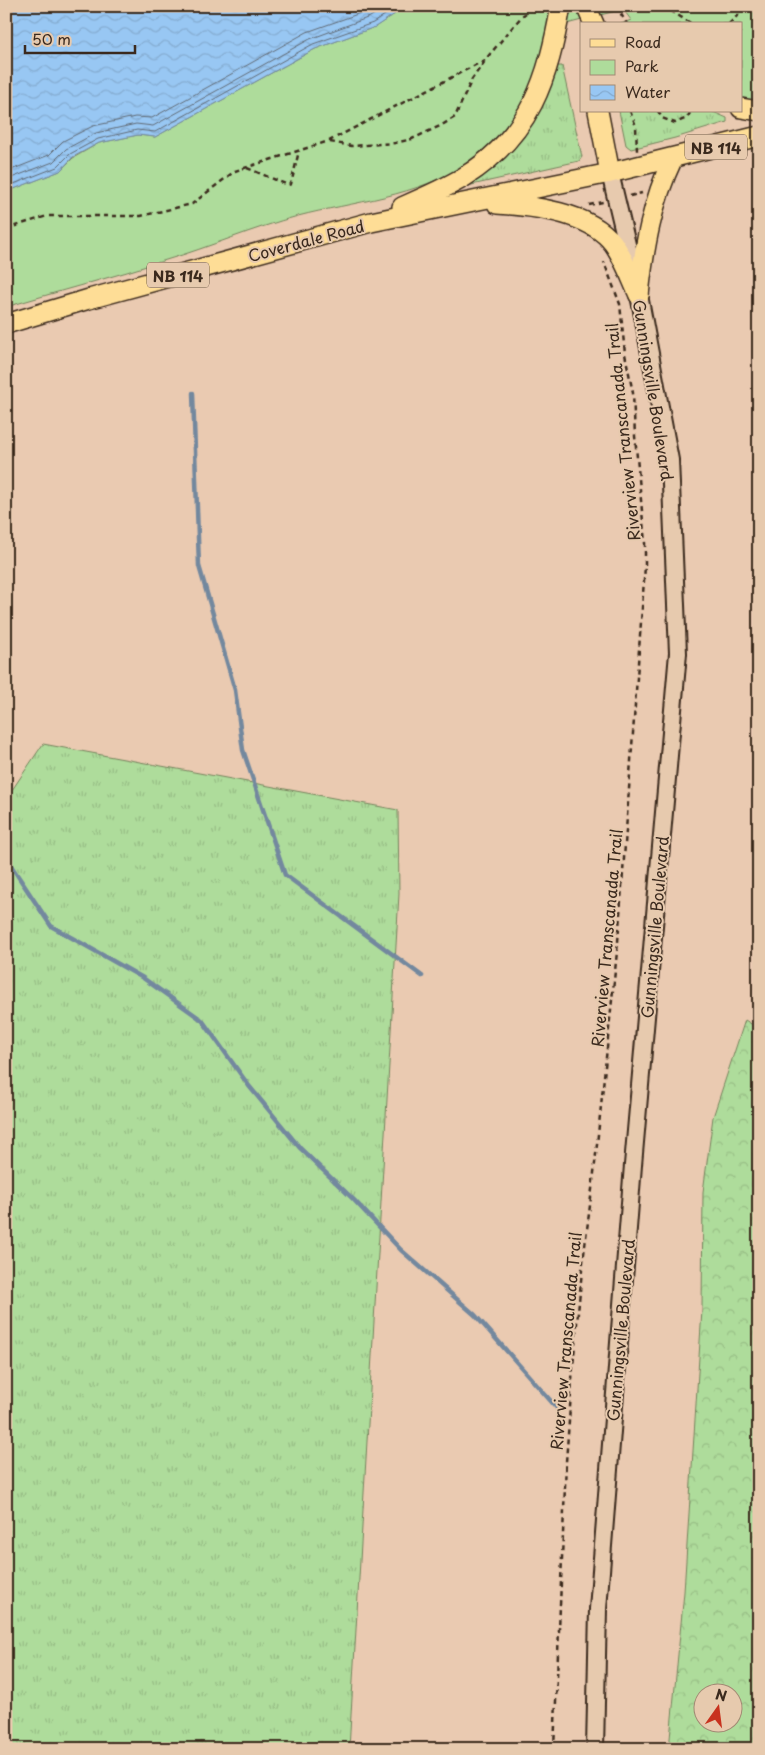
<svg xmlns="http://www.w3.org/2000/svg" width="765" height="1755" viewBox="0 0 765 1755" font-family="'Playpen Sans',sans-serif">
  <style>
    .grass { fill: url(#grass-tufts); stroke: #74835c }
    .forest { fill: url(#forest-crowns); stroke: #74835c; fill-rule: evenodd }
    .park { fill: #aedc9b; stroke: #74835c }
    .water { fill: url(#water-waves); stroke: #73889e }
    .lines { fill: none; stroke-linecap: round; stroke-linejoin: round }
    .shore { stroke: #606973; stroke-width: 1 }
    .stream { stroke: #73889e; stroke-width: 4.5 }
    .secondary-casing { stroke: #3b2a1e; stroke-width: 20 }
    .primary-casing { stroke: #3b2a1e; stroke-width: 22 }
    .path { stroke: #3b2a1e; stroke-width: 2.5; stroke-dasharray: 5 4; stroke-linecap: butt }
    .secondary { stroke: #e7caae; stroke-width: 16 }
    .primary { stroke: #fedd96; stroke-width: 19 }
    .labels { text-anchor: middle; dominant-baseline: central; stroke-width: 4; stroke-linejoin: round; paint-order: stroke }
    .shield { fill: #e7caae; stroke: #6f5a49; stroke-width: 1 }
    .shield-label { font-size: 15px; font-weight: bold; fill: #3b2a1e }
    .street-label { font-size: 16px; fill: #3b2a1e; stroke: #e7caae }
  </style>
  <defs>
    <pattern id="grass-tufts" width="24" height="20" patternUnits="userSpaceOnUse" patternTransform="scale(1.25)"><rect width="24" height="20" fill="#aedc9b"/><path d="M3 7l-1-3M5 7V3M7 7l1-3M15 17l-1-3M17 17v-4M19 17l1-3" fill="none" stroke="#97bd85"/></pattern>
    <pattern id="forest-crowns" width="20" height="18" patternUnits="userSpaceOnUse" patternTransform="scale(1.25)"><rect width="20" height="18" fill="#aedc9b"/><path d="M2 6a3 3 0 1 1 6 0M12 15a3 3 0 1 1 6 0" fill="none" stroke="#97bd85"/></pattern>
    <pattern id="water-waves" width="16" height="10" patternUnits="userSpaceOnUse" patternTransform="scale(1.25)"><rect width="16" height="10" fill="#98c7f3"/><path d="M0 5q4-4 8 0t8 0" fill="none" stroke="#84abd0"/></pattern>
  </defs>
  <rect width="100%" height="100%" fill="#eacab1"/>
  <filter id="ink" filterUnits="userSpaceOnUse"><feTurbulence type="fractalNoise" baseFrequency=".02" numOctaves="2"/><feDisplacementMap in="SourceGraphic" scale="10" xChannelSelector="R" yChannelSelector="G"/><feConvolveMatrix kernelMatrix="1 2 1 2 8 2 1 2 1" color-interpolation-filters="sRGB"/></filter>
  <g filter="url(#ink)">
    <!-- grass -->
    <g class="grass">
      <path d="M558,66H562L582,157L579,161L467,186L536,115L552,83Z"/>
      <path d="M619,111H711L727,118V122L675,138L631,149L626,145Z"/>
      <path d="M43,744L398,810L399,894L349,1749H6V799Z"/>
    </g>
    <!-- forest -->
    <path class="forest" d="M745,1020L759,1029V1086L755,1113L752,1186L759,1197V1749H669L684,1592L702,1310L703,1192L713,1117ZM702,1692H732V1722H702Z"/>
    <!-- park -->
    <path class="park" d="M407,6H759V101L741,99V24H621L631,20L623,9L548,29C537,84 514,132 466,164C419,196 352,202 298,216C253,228 210,247 166,260C113,277 59,291 6,307V192L60,171L73,158L99,143L138,135L155,137L315,49L375,27Z"/>
    <!-- water -->
    <path class="water" d="M6,6H407L375,27L315,49L155,137L138,135L99,143L73,157L60,171L6,192Z"/>
    <g class="lines">
      <!-- shore -->
      <g class="shore">
        <path d="M6,172L49,155L63,141L93,126L135,117L152,118L307,32L366,11L373,6"/>
        <path d="M6,180L53,162L66,149L96,133L136,124L153,126L310,39L370,17L387,6"/>
        <path d="M6,187L57,167L70,154L98,139L137,130L155,132L313,44L373,23L398,6"/>
      </g>
      <!-- stream -->
      <g class="stream">
        <path d="M193,393L199,566L235,690L243,750L285,875L422,976"/>
        <path d="M6,858L51,926L143,978L202,1020L249,1086L300,1148L354,1200L401,1250L475,1315L557,1408"/>
      </g>
      <defs>
        <path id="secondary" d="M595,1749L598,1609L633,1165L678,653L670,460L639,295L610,173"/>
        <g id="primary">
          <path d="M586,6L594,24"/>
          <path d="M741,108L759,111"/>
          <path d="M598,111L610,173"/>
          <path d="M497,204C533,206 589,212 613,243C624,258 631,278 639,295"/>
          <path d="M402,207C423,198 444,189 464,177C531,135 548,79 561,6"/>
          <path d="M639,295C644,247 652,202 673,158"/>
          <path d="M6,324L89,299L371,222L610,173L759,136"/>
        </g>
      </defs>
      <!-- secondary casing -->
      <use href="#secondary" class="secondary-casing"/>
      <!-- primary casing -->
      <use href="#primary" class="primary-casing"/>
      <!-- path -->
      <g class="path">
        <path d="M616,6L627,24"/>
        <path d="M663,6L692,24"/>
        <path d="M729,24L742,11L756,6"/>
        <path d="M630,111L636,126L637,151"/>
        <path d="M658,111L662,118L675,123L687,118L691,111"/>
        <path d="M330,142L352,146L395,143L412,139L442,125L455,117L472,79L485,61"/>
        <path d="M247,168L288,185L291,184L299,151"/>
        <path d="M630,196L642,193"/>
        <path d="M589,205L603,202"/>
        <path d="M6,229L47,216H141L192,204L235,171L329,141L485,60L522,16L535,6"/>
        <path d="M554,1749L566,1462L573,1366L582,1270L594,1173L618,942L645,566V543L635,436L633,393L625,354L620,304L604,262"/>
      </g>
      <!-- secondary -->
      <use href="#secondary" class="secondary"/>
      <!-- primary -->
      <use href="#primary" class="primary"/>
    </g>
  </g>
  <g class="labels">
    <!-- shield labels -->
    <g class="shield">
      <rect x="685" y="134.5" width="62" height="25" rx="4"/>
      <rect x="147" y="262.5" width="62" height="25" rx="4"/>
    </g>
    <g class="shield-label">
      <text x="716" y="147">NB 114</text>
      <text x="178" y="275">NB 114</text>
    </g>
    <!-- street labels -->
    <g class="street-label">
      <text transform="translate(306 240) rotate(-15)">Coverdale Road</text>
      <text transform="translate(654 390) rotate(81)">Gunningsville Boulevard</text>
      <text transform="translate(622 432) rotate(-96)">Riverview Transcanada Trail</text>
      <text transform="translate(654 927) rotate(-85)">Gunningsville Boulevard</text>
      <text transform="translate(606 938) rotate(-85)">Riverview Transcanada Trail</text>
      <text transform="translate(620 1330) rotate(-85)">Gunningsville Boulevard</text>
      <text transform="translate(565 1341) rotate(-85)">Riverview Transcanada Trail</text>
    </g>
  </g>
  <!-- margin -->
  <rect width="765" height="1755" fill="none" stroke="#e7caae" stroke-width="25"/>
  <rect x="12" y="12" width="740" height="1730" fill="none" stroke="#3b2a1e" stroke-width="2" filter="url(#ink)"/>
  <!-- legend -->
  <rect x="580" y="22" width="162" height="90" fill="#e7caae" stroke="#a28a74"/>
  <rect x="590" y="39" width="25" height="8" fill="#fedd96" stroke="#a28a74"/>
  <text x="625" y="48" font-size="15" fill="#3b2a1e">Road</text>
  <rect x="590" y="60" width="25" height="15" fill="#aedc9b" stroke="#a28a74"/>
  <text x="625" y="72" font-size="15" fill="#3b2a1e">Park</text>
  <rect x="590" y="85" width="25" height="15" fill="url(#water-waves)" stroke="#a28a74"/>
  <text x="625" y="98" font-size="15" fill="#3b2a1e">Water</text>
  <!-- north arrow -->
  <g transform="translate(718 1708) rotate(14)"><circle r="24" fill="#e7caae" stroke="#a28a74"/>
  <path d="M0-4L9 19L0 12L-9 19Z" fill="#c8321e"/>
  <text y="-8" font-size="14" font-weight="bold" text-anchor="middle" fill="#3b2a1e">N</text>
  </g>
  <!-- scale -->
  <path d="M25 45v8h110v-8" fill="none" stroke="#3b2a1e" stroke-width="2.5"/>
  <text x="32" y="45" font-size="15" fill="#3b2a1e" stroke="#e7caae" stroke-width="4" paint-order="stroke">50 m</text>
</svg>
